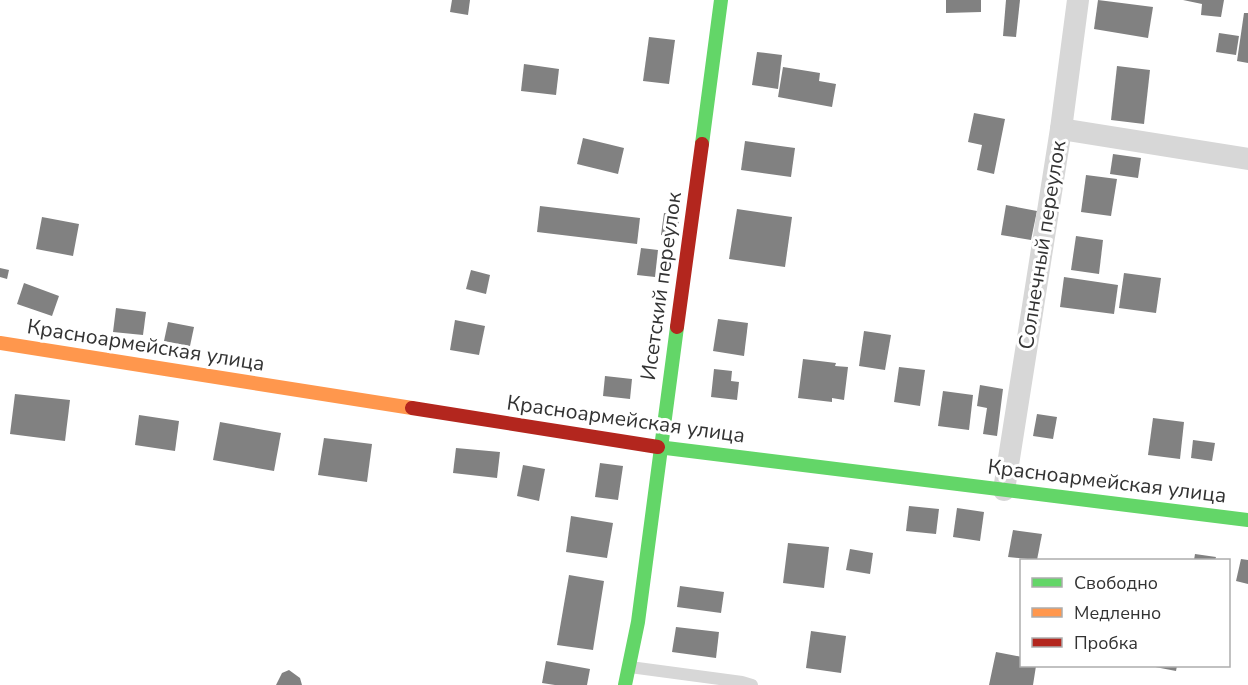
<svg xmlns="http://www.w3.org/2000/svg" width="1248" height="685" viewBox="0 0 1248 685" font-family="'Nunito Sans',sans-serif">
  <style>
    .building { fill: #818181 }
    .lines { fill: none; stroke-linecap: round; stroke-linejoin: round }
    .lane { stroke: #d7d7d7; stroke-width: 12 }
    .street { stroke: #d7d7d7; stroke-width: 22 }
    .fast { stroke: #63d668; stroke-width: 14 }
    .slow { stroke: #ff974d; stroke-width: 14 }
    .jam { stroke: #b3261e; stroke-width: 14 }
    .labels { text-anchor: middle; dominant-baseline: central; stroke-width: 6; stroke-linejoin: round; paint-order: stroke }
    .street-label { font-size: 21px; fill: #333; stroke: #fff }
  </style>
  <rect width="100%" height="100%" fill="#fff"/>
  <!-- building -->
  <g class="building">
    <path d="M452,0H470L468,15L450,12Z"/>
    <path d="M946,0H981V12L946,13Z"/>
    <path d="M1006,0H1020L1016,37L1003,36Z"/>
    <path d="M1098,0L1153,7L1148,38L1094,29Z"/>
    <path d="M1183,0H1224L1221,17L1201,15L1202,4Z"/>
    <path d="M1244,13H1248V63L1237,61Z"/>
    <path d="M1219,33L1239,36L1236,55L1216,52Z"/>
    <path d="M649,37L675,40L669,84L643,81Z"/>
    <path d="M757,52L782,55L778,89L752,85Z"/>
    <path d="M524,64L559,69L556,95L521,91Z"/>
    <path d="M1117,66L1150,70L1144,124L1111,120Z"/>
    <path d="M783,67L820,73L819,81L836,84L832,107L778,97Z"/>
    <path d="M974,113L1005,119L994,174L977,170L982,145L968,142Z"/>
    <path d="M583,138L624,148L618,174L577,164Z"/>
    <path d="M745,141L795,148L791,177L741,170Z"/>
    <path d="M1113,154L1141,158L1138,178L1110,174Z"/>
    <path d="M1086,175L1117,179L1111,216L1081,212Z"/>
    <path d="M1006,205L1037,211L1031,240L1001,235Z"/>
    <path d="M540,206L640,218L637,244L537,232Z"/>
    <path d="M737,209L792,217L785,267L729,259Z"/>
    <path d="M664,213L680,215L676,237L661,235Z"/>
    <path d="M42,217L79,224L73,256L36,249Z"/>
    <path d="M1076,236L1103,240L1099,274L1071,270Z"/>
    <path d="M641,248L658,250L655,277L637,275Z"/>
    <path d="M0,268L9,270L7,279L0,277Z"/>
    <path d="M471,270L490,275L486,294L466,289Z"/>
    <path d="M1124,273L1161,278L1156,313L1119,308Z"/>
    <path d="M1064,277L1118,285L1114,314L1060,307Z"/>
    <path d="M24,283L59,296L52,316L17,304Z"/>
    <path d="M116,308L146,312L143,335L113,332Z"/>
    <path d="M718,319L748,323L744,356L713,351Z"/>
    <path d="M455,320L485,326L479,355L450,350Z"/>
    <path d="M168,322L194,327L190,346L164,341Z"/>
    <path d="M864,331L891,335L885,370L859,366Z"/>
    <path d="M803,359L836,363L835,366L848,367L844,400L832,398V402L798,398Z"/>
    <path d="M899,367L925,370L920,406L894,402Z"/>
    <path d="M714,369L732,371L731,381L739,382L737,400L711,397Z"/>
    <path d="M605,376L632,379L630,399L603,396Z"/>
    <path d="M980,385L1003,389L997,436L983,434L987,408L977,406Z"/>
    <path d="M943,391L973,395L969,430L938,426Z"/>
    <path d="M15,394L70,400L65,441L10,434Z"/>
    <path d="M1037,414L1057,417L1053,439L1033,436Z"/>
    <path d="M139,415L179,421L175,451L135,445Z"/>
    <path d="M1153,418L1184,422L1180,459L1148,455Z"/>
    <path d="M220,422L281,433L274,471L213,460Z"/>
    <path d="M324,438L372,444L367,482L318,475Z"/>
    <path d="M1193,440L1215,443L1212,461L1191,458Z"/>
    <path d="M456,448L500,452L497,478L453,473Z"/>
    <path d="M600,463L623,466L618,500L595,497Z"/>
    <path d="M523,465L545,469L539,501L517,496Z"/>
    <path d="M909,506L939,509L936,534L906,531Z"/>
    <path d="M957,508L984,512L980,541L953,537Z"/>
    <path d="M571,516L613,523L607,558L566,552Z"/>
    <path d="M1013,530L1042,534L1037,560L1008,557Z"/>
    <path d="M788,543L829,547L824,588L783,583Z"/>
    <path d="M850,549L873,553L870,574L846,570Z"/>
    <path d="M1195,554L1216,557L1215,560H1194Z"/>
    <path d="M1241,559L1248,560V584L1236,581Z"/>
    <path d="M569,575L604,581L593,650L557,645Z"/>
    <path d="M680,586L724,592L721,613L677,607Z"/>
    <path d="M676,627L719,632L716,658L672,652Z"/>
    <path d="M811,631L846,636L841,673L806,668Z"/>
    <path d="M996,652L1022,657V666H1036L1033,685H989Z"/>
    <path d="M546,661L590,669L587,685H555L542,683Z"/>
    <path d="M1150,666H1177L1176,671Z"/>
    <path d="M289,670L300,678L302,685H276L282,673Z"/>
  </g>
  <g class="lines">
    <!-- lane -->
    <path class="lane" d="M630,667L742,682L752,685"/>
    <!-- street -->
    <g class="street">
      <path d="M1061,129L1248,159"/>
      <path d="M1004,490L1061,129L1078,0"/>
    </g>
    <!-- fast -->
    <g class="fast">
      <path d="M702,144L721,0"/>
      <path d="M658,447L1248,520"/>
      <path d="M625,685L638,622L677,327"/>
    </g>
    <!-- slow -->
    <path class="slow" d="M0,343L412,408"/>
    <!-- jam -->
    <g class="jam">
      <path d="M677,327L702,144"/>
      <path d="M412,408L658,447"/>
    </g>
  </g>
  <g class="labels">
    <!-- street labels -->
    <g class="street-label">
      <text transform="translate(1042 245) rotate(-81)">Солнечный переулок</text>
      <text transform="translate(661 286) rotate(-82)">Исетский переулок</text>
      <text transform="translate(146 345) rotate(9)">Красноармейская улица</text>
      <text transform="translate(626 419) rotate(8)">Красноармейская улица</text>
      <text transform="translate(1107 481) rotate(7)">Красноармейская улица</text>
    </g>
  </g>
  <!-- legend -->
  <rect x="1020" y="559" width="210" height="108" fill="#ffffff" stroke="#adadad" stroke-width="1.5"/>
  <rect x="1032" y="578" width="30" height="9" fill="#63d668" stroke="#adadad" stroke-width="1.5"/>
  <text x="1074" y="589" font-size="18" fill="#333333">Свободно</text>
  <rect x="1032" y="608" width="30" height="9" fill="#ff974d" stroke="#adadad" stroke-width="1.5"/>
  <text x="1074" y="619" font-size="18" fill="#333333">Медленно</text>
  <rect x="1032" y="638" width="30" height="9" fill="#b3261e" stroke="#adadad" stroke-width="1.5"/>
  <text x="1074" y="649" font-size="18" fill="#333333">Пробка</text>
</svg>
